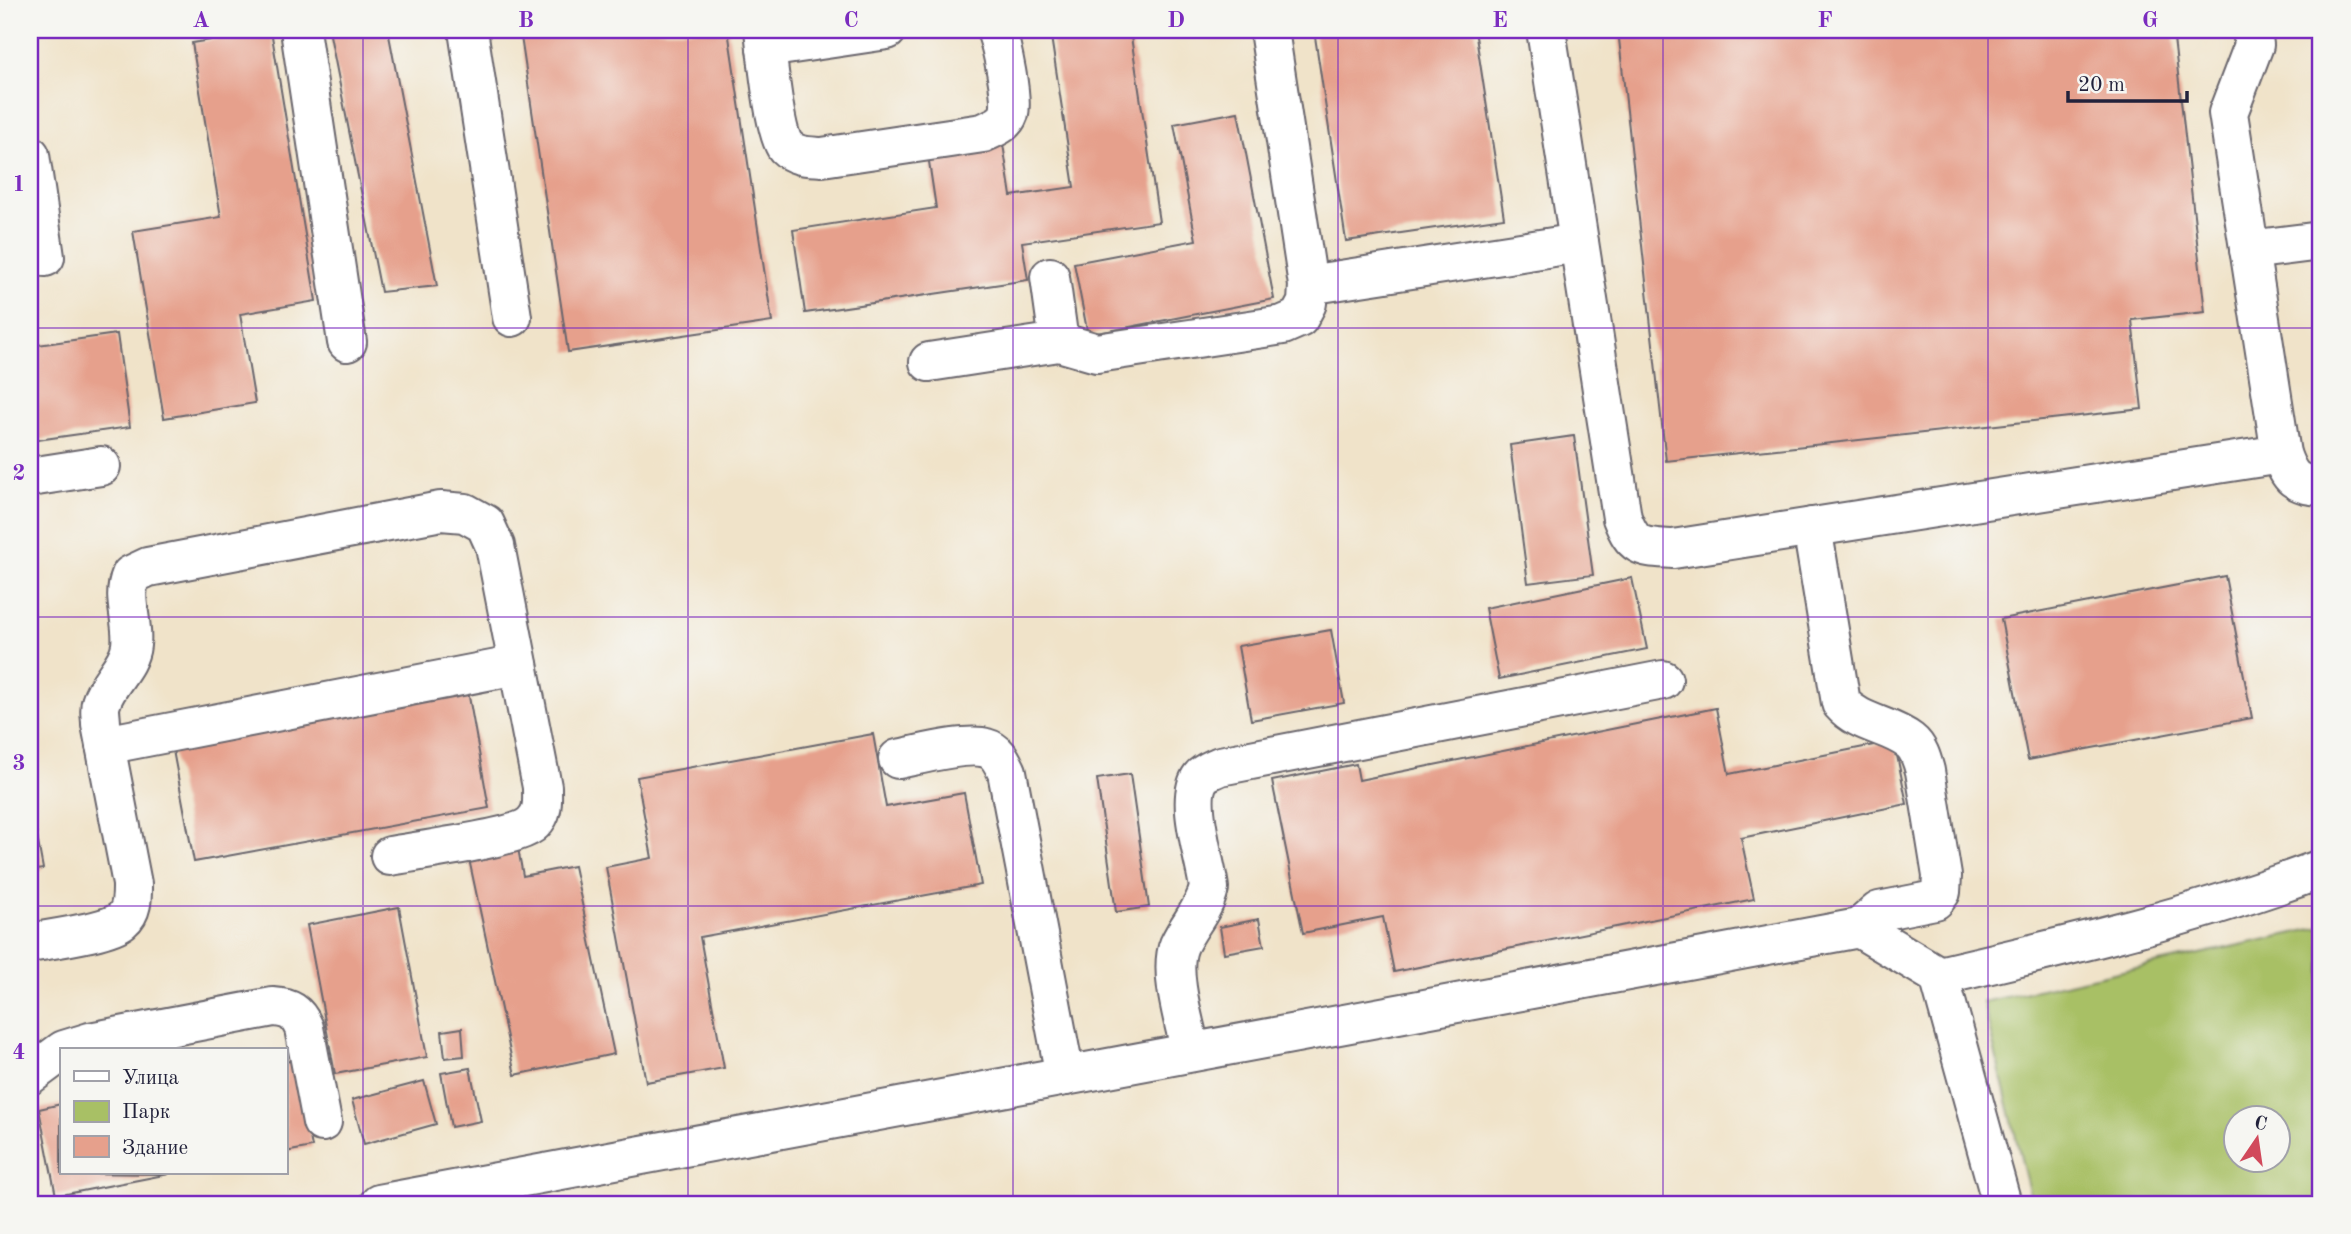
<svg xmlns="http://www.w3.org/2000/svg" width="2351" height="1234" viewBox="0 0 2351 1234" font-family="'Old Standard TT',serif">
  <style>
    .green { fill: #a8c065; stroke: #657150; stroke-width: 2; fill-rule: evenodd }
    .building { fill: #e6a08c }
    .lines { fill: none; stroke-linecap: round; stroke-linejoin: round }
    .minor-casing { stroke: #6a666d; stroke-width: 42 }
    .minor { stroke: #fff; stroke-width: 38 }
    .grid { fill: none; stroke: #7b2cbf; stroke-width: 2; stroke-opacity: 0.55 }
    .neatline { fill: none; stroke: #7b2cbf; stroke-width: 2.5 }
    .grid-label { font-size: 23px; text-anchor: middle; font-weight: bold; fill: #7b2cbf }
  </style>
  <rect width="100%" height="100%" fill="#f6f6f2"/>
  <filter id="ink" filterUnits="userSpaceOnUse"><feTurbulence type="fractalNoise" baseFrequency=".0143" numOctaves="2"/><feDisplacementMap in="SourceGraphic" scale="14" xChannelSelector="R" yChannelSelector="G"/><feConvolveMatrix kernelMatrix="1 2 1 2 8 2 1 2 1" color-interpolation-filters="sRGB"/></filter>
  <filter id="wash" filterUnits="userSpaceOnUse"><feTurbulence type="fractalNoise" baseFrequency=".00686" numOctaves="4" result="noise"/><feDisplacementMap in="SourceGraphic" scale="28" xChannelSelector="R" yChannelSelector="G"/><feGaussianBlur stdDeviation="1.57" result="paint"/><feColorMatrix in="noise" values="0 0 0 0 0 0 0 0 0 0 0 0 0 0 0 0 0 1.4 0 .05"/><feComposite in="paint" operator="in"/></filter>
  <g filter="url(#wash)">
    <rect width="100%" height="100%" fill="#f0e3c9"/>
    <!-- green -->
    <path class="green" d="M2321,927V1204H2032L1983,1002ZM2236,1118H2278V1160H2236Z"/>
    <g id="blocks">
      <!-- building -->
      <g class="building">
        <path d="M271,30L316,301L240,314L255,403L164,418L133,231L221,217L192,43Z"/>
        <path d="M329,30H388L437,286L381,292Z"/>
        <path d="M520,30H728L772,322L568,352Z"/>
        <path d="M1050,30H1130L1159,222L1022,242L1028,280L805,313L793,230L936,208L928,155L1003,144L1011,196L1074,187Z"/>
        <path d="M1314,30H1475L1504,218L1346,241Z"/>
        <path d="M1618,30H2173L2205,312L2132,320L2142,409L1666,461Z"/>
        <path d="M1238,112L1274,299L1088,335L1074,263L1196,240L1174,124Z"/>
        <path d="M117,334L130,427L30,441V346Z"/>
        <path d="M1574,436L1593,575L1528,583L1510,445Z"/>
        <path d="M2225,576L2252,718L2028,760L2001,619Z"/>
        <path d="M1632,578L1647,649L1499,679L1485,608Z"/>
        <path d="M1331,630L1344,703L1251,720L1238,646Z"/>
        <path d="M468,691L489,808L194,862L172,745Z"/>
        <path d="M1716,708L1729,774L1894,741L1907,804L1741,838L1754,899L1394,972L1383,917L1303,933L1272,781L1356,764L1359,780Z"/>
        <path d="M873,734L886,807L964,793L981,885L700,937L724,1068L646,1082L606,867L652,858L637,777Z"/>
        <path d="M1130,774L1149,907L1116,912L1097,779Z"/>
        <path d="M30,799L43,869L30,871Z"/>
        <path d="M518,848L523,876L574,866L614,1054L515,1075L469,859Z"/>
        <path d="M399,907L427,1057L335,1074L307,925Z"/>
        <path d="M1259,919L1264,946L1224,953L1220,927Z"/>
        <path d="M462,1028L464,1056L445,1058L442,1031Z"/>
        <path d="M295,1060L312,1147L285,1152V1062Z"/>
        <path d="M470,1068L481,1121L451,1127L441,1073Z"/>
        <path d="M424,1081L436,1124L364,1144L352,1100Z"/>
        <path d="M61,1104V1173L169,1174L56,1196L39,1109Z"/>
      </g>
    </g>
  </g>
  <g filter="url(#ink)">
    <use href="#blocks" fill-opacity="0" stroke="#6a666d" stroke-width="2"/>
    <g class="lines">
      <defs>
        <g id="minor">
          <path d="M300,30L347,342"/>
          <path d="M468,30L512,317"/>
          <path d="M764,30C767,53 774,132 786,147C796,157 809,156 822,157L983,133C993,128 1005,125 1009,113C1013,98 1002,46 996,30"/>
          <path d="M1269,30L1308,285L1579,243"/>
          <path d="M1546,30L1622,518C1634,549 1642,547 1673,549L2281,454"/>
          <path d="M2252,30L2254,45L2228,113L2281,454C2290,479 2295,484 2321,486"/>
          <path d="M766,48L887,30"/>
          <path d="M30,155L45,257"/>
          <path d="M2249,250L2321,241"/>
          <path d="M1050,277L1059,342"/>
          <path d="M929,362L1059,342L1097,353L1283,325L1299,318L1307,303L1308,285"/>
          <path d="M30,477L101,466"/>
          <path d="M1812,527L1841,703C1860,725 1888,724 1910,741C1919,748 1922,760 1925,771L1942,876L1941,892L1935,900L1879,911L1859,928"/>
          <path d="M105,745L518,665"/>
          <path d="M898,759C919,755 967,742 986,748C998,751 1002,762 1007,772L1065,1076"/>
          <path d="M30,943C50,939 108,932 122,920C133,911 132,896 132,884L101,724C101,717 99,709 101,703C107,682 129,666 131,645C134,620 121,599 131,575L148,567L441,511L465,513L485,524L495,546L542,787C542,801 544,812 533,823C519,838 416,851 390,856"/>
          <path d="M1939,976C2068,946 2197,916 2321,869"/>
          <path d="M64,1050L90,1042L273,1007C290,1008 297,1012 304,1028L322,1122"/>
          <path d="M1191,1052C1185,1025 1168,971 1179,945C1188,925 1204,910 1209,888C1206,861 1184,799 1201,777C1205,772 1214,769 1220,766L1663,680"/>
          <path d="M30,1075L61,1052"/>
          <path d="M379,1204L1859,928L1939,976L2002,1204"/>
        </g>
      </defs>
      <!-- minor casing -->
      <use href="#minor" class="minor-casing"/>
      <!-- minor -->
      <use href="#minor" class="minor"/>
    </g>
  </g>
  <!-- grid -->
  <path class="grid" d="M363,30V1204M688,30V1204M1013,30V1204M1338,30V1204M1663,30V1204M1988,30V1204M30,328H2321M30,617H2321M30,906H2321"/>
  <!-- margin -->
  <rect width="2351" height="1234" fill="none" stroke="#f6f6f2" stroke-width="77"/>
  <!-- legend -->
  <rect x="60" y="1048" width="228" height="126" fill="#f6f6f2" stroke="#a1a1a9" stroke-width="2"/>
  <rect x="74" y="1071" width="35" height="10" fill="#ffffff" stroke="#a1a1a9" stroke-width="2"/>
  <text x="122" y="1084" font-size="21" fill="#22223b">Улица</text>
  <rect x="74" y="1101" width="35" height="21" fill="#a8c065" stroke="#a1a1a9" stroke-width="2"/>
  <text x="122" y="1118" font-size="21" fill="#22223b">Парк</text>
  <rect x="74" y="1136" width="35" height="21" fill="#e6a08c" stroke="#a1a1a9" stroke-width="2"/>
  <text x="122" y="1154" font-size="21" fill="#22223b">Здание</text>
  <!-- north arrow -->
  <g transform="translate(2257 1139) rotate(13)"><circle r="33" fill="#f6f6f2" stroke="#a1a1a9" stroke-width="2"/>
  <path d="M0-5L12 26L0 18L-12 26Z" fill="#d1495b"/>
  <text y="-10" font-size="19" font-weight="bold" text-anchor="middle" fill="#22223b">С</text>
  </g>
  <!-- scale -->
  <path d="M2068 91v10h119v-10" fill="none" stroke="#22223b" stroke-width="3.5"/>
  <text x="2078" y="91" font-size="21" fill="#22223b" stroke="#f6f6f2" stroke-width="5" paint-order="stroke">20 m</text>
  <rect x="38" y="38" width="2274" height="1158" class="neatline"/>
  <g class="grid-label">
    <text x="201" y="27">A</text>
    <text x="526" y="27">B</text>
    <text x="851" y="27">C</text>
    <text x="1176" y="27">D</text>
    <text x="1500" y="27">E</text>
    <text x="1825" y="27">F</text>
    <text x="2150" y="27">G</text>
    <text x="19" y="191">1</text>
    <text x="19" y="480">2</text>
    <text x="19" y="770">3</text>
    <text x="19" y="1059">4</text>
  </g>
</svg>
